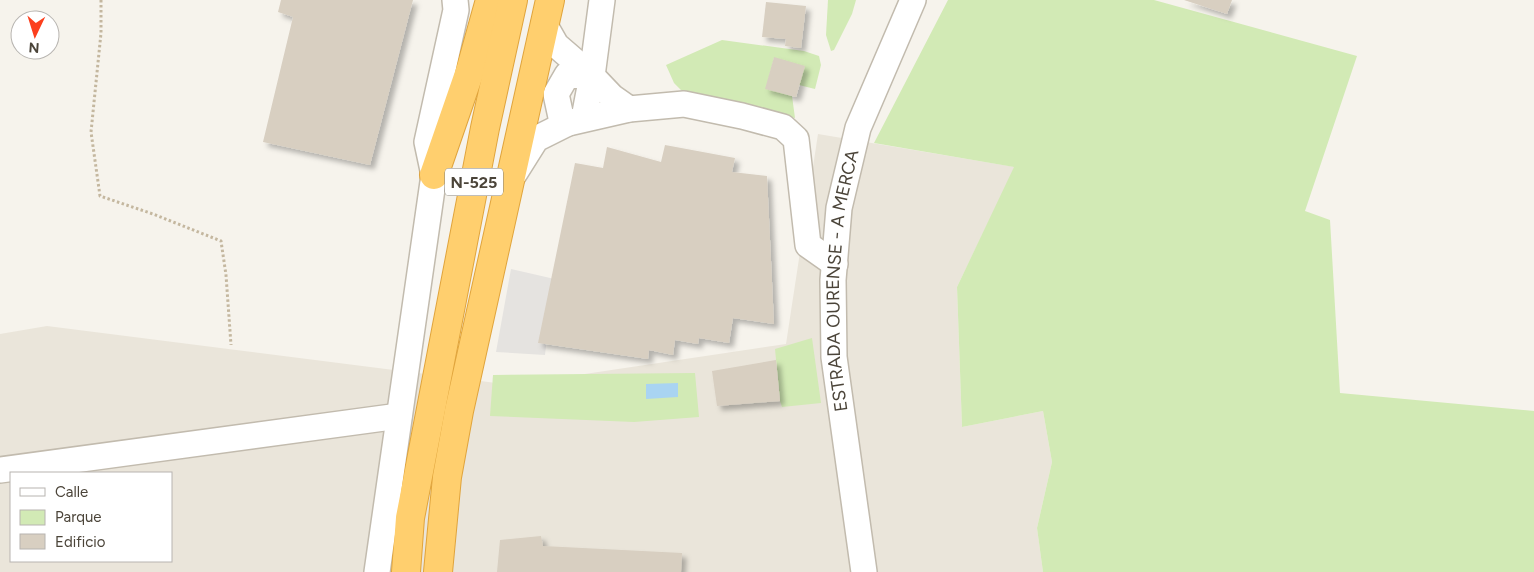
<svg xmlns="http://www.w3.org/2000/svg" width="1534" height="572" viewBox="0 0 1534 572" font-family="Figtree,sans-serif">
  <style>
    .residential { fill: #eae5da; fill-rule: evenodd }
    .green { fill: #d2eab5 }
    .parking { fill: #e5e3e0 }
    .water { fill: #a9d4f2 }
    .building { fill: #d8cfc1; filter: url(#shadow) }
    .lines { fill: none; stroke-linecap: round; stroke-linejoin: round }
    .minor-casing { stroke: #c2bbae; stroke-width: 28 }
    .highway-casing { stroke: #e0a43c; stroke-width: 30 }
    .path { stroke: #c4b79f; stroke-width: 3; stroke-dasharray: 2.5 2.5; stroke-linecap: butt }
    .minor { stroke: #fff; stroke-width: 25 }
    .highway { stroke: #ffcf6e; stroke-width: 28 }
    .labels { text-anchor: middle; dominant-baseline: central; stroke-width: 4; stroke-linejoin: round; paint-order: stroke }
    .shield { fill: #fff; stroke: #817c74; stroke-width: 1 }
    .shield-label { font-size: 16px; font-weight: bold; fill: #4b4439 }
    .street-label { font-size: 18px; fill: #4b4439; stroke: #fff }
  </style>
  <defs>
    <filter id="shadow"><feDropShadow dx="4.5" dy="4.5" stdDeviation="2.5" flood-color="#0004"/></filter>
  </defs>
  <rect width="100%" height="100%" fill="#f6f3ec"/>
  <!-- residential -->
  <path class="residential" d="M818,134L1015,167L957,287L962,427L1043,411L1052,462L1037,528L1043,572H0V334L47,326L511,385L786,344ZM11,473H171V561H11Z"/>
  <!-- green -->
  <g class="green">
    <path d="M828,0H856L852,14L834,50L831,51L826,35Z"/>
    <path d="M948,0H1154L1357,56L1305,211L1330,220L1340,393L1534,411V572H1043L1037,528L1052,462L1043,411L962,427L957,287L1014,167L874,143Z"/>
    <path d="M722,40L804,51L819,56L821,65L815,89L799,85L774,58L766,88L792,96L795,118L712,98L687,96L674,83L666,65Z"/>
    <path d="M812,338L821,403L782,407L780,401L775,349Z"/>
    <path d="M695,373L699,417L634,422L490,416L493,375Z"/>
  </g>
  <!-- parking -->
  <path class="parking" d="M511,269L559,280L547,337L545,355L496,352Z"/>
  <!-- water -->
  <path class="water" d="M678,383V397L646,399V384Z"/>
  <!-- building -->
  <g class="building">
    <path d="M281,0H413L370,165L263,142L293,17L278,12Z"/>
    <path d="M1184,0H1232L1227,14Z"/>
    <path d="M766,2L806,6L801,48L785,46L786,39L762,37Z"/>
    <path d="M774,57L805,66L796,97L765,89Z"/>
    <path d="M665,145L735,158L732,172L767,176L774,324L733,318L729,343L699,338L698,344L675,340L673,355L649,350L648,359L538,343L575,163L603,168L607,147L661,162Z"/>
    <path d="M776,360L780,401L717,406L712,371Z"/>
    <path d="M541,536L543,546L682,553L681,572H497L500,540Z"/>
  </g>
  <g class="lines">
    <defs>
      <g id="minor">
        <path d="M544,24L556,45L592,76L612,97L629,109"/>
        <path d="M584,118L592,76L602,0"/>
        <path d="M568,123L561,117L556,94L567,75L592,76"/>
        <path d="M514,174L536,139L568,123L629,109L684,104L742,116L783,127L796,139L808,245L835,264"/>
        <path d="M0,470L399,416"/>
        <path d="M377,572L434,175L427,142L456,10L455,0"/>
        <path id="s1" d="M864,572L834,357L833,280L839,208L858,128L913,0"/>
      </g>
      <g id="highway">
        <path d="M434,175L471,68L490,0"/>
        <path d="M406,572L410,518L485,128L513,0"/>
        <path d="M438,572L447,477L459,411L550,0"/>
      </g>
    </defs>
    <!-- minor casing -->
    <use href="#minor" class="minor-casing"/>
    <!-- highway casing -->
    <use href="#highway" class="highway-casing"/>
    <!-- path -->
    <path class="path" d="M101,0V33L91,132L100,196L153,214L221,241L226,275L231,345"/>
    <!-- minor -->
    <use href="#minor" class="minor"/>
    <!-- highway -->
    <use href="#highway" class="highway"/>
  </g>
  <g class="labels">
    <!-- shield labels -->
    <rect class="shield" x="445" y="168.5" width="58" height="27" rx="4"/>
    <g class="shield-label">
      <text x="474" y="182">N-525</text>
    </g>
    <!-- street labels -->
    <g class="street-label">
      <text stroke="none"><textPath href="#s1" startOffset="294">ESTRADA OURENSE - A MERCA</textPath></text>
    </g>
  </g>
  <!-- legend -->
  <rect x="10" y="472" width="162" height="90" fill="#ffffff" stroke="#b7b4b0"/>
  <rect x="20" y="488" width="25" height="8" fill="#ffffff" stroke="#b7b4b0"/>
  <text x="55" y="497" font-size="15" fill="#4b4439">Calle</text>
  <rect x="20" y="510" width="25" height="15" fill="#d2eab5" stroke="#b7b4b0"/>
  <text x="55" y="522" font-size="15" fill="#4b4439">Parque</text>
  <rect x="20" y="534" width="25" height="15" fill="#d8cfc1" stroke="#b7b4b0"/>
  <text x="55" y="547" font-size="15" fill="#4b4439">Edificio</text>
  <!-- north arrow -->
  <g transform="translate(35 35) rotate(184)"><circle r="24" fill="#ffffff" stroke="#b7b4b0"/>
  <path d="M0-4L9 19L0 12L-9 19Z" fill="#fc3f1d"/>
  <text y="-8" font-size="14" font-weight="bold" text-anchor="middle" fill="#4b4439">N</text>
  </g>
</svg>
